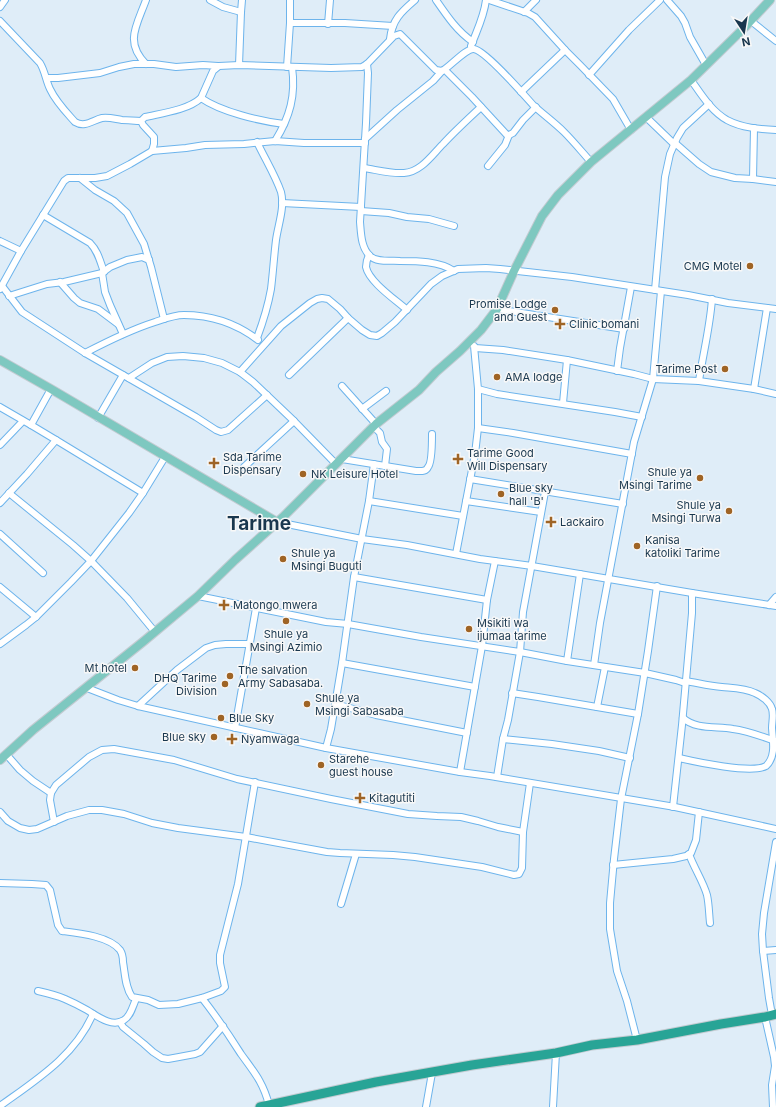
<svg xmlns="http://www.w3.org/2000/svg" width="776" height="1107" viewBox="0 0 776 1107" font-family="Inter,sans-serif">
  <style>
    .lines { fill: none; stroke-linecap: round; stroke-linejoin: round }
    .minor-casing { stroke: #6db4ec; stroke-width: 8 }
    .major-casing { stroke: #c3cbd1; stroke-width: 10 }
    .highway-casing { stroke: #c3cbd1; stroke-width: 11 }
    .minor { stroke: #fff; stroke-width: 6 }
    .major { stroke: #7ec8c0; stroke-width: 8 }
    .highway { stroke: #28a496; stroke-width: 9 }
    .poi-dot { fill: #9f6425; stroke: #f8f8f8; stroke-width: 1.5 }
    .labels { text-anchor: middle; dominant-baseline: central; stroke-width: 3; stroke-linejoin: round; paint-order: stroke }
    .poi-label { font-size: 11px; fill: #19374e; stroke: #f8f8f8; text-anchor: start }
    .town-label { font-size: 19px; font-weight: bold; fill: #19374e; stroke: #f8f8f8 }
  </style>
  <rect width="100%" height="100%" fill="#dfedf8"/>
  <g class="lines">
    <defs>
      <g id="minor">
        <path d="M146,0C137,25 124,42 146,64"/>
        <path d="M210,0L223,7L241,12"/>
        <path d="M436,0C447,16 457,31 473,42"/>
        <path d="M489,0L528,13L535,17L565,50L580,65L613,99L631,130"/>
        <path d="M667,0L681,16L685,23L690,37L706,65"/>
        <path d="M0,7L5,0"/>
        <path d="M524,12L536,0"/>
        <path d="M0,21L40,63C45,71 46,81 50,89C56,102 66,112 75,122C85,128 93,120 102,118C109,117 115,119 122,120C128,120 135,121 141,121"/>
        <path d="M751,21L776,41"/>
        <path d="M290,23H345L393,26"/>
        <path d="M328,24L330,0"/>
        <path d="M390,39C392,20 401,12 415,0"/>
        <path d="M471,46C477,30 484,17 486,0"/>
        <path d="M367,64L368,73L366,123L360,222C361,233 361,248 370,256C377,263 391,260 400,261C417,261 439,261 454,271"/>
        <path d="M239,65L241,12L242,0"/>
        <path d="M287,67L290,23V0"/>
        <path d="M445,70L472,97L507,135H509L513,133L523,120L536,107"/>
        <path d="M589,75L629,30L660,0"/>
        <path d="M47,78H58L100,73L119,67L134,64H154L176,67L203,65L218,66"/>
        <path d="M691,80C701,94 711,111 727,120C742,128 759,129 776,130"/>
        <path d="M521,92L565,50"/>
        <path d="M201,98C221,112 260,121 284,124"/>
        <path d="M646,117L674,144"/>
        <path d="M365,139L397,110L433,81L442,71"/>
        <path d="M275,141C290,117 296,95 292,67"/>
        <path d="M675,143L699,164L711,172L735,178L753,179L776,182"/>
        <path d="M152,151L186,148L205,145L244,144L275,141L304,143H365"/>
        <path d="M488,166L505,145L509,135"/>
        <path d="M364,168C377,170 391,174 404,173C421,172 432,155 443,144C455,131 468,119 481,107"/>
        <path d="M80,178L95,190L114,201L127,213L144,244L151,267L164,319"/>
        <path d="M753,179L754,128"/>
        <path d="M282,203L361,207"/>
        <path d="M361,211L389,213L407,217L429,219L454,226"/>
        <path d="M43,215L90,243C98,251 100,261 104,272"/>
        <path d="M0,241L21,251"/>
        <path d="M369,255C367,259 366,263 366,267C369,282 396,300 407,310"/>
        <path d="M102,273L105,292L110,305L123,334"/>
        <path d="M60,282L74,298L80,303L98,309L118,324"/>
        <path d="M2,286L22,312L85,353L196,417L216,430L221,432L228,430L267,395"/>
        <path d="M0,289L21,251L64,181L68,178H95L107,176L130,164L152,151L154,144V137L143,125L141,121L145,117C163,113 188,110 201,98L213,71L219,66L239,65L331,68L362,67L367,64L394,36L400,34L436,70L442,71C450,67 466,48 474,49C486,51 524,95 534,106C544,115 555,123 564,132C574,142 582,152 591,162"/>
        <path d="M655,290L665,177L670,154L677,138L683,128L709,104"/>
        <path d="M9,296L47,284L64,282L102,273L110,267L127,260L142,257L149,260"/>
        <path d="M497,309L624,329"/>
        <path d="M257,338C263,322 268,306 271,289C273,273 274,256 276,240C278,225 285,207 281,192C275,175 265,159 257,142"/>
        <path d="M475,348L503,350L567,360L634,374L653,379L699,381L754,389L776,394"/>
        <path d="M85,353C108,341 130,330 155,322C164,319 174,315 184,315C211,315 237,324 258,340"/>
        <path d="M617,371L620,348L631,287"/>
        <path d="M240,372L281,326L310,303L317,299L322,298L328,299L340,309L348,318L362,330L370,335L377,336L382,333L395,322L431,284L442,276L458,269L486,268L500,269L572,277L688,295L728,303L776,309"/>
        <path d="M289,375L348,318"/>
        <path d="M129,378L152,363L167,357L183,356L204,358L222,363L240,372L253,382L294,421L336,464"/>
        <path d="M699,381C703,354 710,327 712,299"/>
        <path d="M342,386L376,424"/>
        <path d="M478,389L497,394L615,412L642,417"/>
        <path d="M754,389L767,308"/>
        <path d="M563,403L567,360"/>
        <path d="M0,407L31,425"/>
        <path d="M362,409L386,391"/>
        <path d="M98,418L123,375"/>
        <path d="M374,427L380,433L382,442L387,449L385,466"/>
        <path d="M478,428L513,433L632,454"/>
        <path d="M56,440L143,493"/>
        <path d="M0,445L23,421"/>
        <path d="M342,459L416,471C421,471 426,472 428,467C432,463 432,441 432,434"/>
        <path d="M244,467L294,421"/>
        <path d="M470,479L623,504"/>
        <path d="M9,493L73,545L91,561L127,598L155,632"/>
        <path d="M369,501L463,516"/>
        <path d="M466,501L541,512"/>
        <path d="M0,503L27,474L56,440L31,425L51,389"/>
        <path d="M277,522L362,539L407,545L480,559L532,566L692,593L776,606"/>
        <path d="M0,534L43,573"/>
        <path d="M456,554L475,454L478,428V389L474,346"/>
        <path d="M354,577L487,600"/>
        <path d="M0,587L36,617"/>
        <path d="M198,596L326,622L348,624L421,637L520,652L567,661L645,673L676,680L685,683"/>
        <path d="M769,605L776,597"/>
        <path d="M0,644L26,625L36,617L71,582L91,561L129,513L143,493L165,457"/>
        <path d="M567,661L580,574"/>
        <path d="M342,663L475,687"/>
        <path d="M594,665L600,623L634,442L653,379L661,291"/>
        <path d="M87,688L118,700L138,706L326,748L460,772L490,776L675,807L776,829"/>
        <path d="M512,693L538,697L638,714"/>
        <path d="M335,704L376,715L467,733"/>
        <path d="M138,706L177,670L206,648L215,645L226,644H249"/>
        <path d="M597,707L605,667"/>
        <path d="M683,718C696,730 717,726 733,729C748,731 761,736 775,741"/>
        <path d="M235,728L256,608"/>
        <path d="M503,739L552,744L599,751L630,758"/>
        <path d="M326,748L331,729L342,663L354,577L369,501L374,464"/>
        <path d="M6,754L20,770L33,781L51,793"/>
        <path d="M679,758C696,762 752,774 766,766C776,757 773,742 772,728C772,722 774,715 772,709C770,702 762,696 755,693C745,688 732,688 722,687C710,686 698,683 686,681"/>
        <path d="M460,772L482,646L487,600L495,561"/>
        <path d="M497,777L503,739L508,720L520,652L523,612L545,492"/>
        <path d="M673,807L682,725L692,613V593"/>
        <path d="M0,812L8,821L20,828L29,830L37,829L67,816L89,810H102L124,814L152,823L178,828L246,837L327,852L340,853L393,855L415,857L482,867L514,875L519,874L522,868L523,832L530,783"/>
        <path d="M54,822L50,800L51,793L56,785L89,757L102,750L114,749L174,760L237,779L331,799L408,814L437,816L461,817L478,821L498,827L523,832"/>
        <path d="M689,854C694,868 703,881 707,895C709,904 709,914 710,923"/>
        <path d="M613,865L673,859L686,856L691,853L696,840L699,812"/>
        <path d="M0,883L32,884L46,885L50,890L58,925L62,931C78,933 109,936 120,950C122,953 123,958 123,962C125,973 125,987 132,997L148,1000L159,1005L178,1004L202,998L221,991L225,987L220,963V955L238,884L255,782"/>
        <path d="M341,904L356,854"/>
        <path d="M763,951L776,950"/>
        <path d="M38,991C47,993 56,995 65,999C72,1002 80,1006 87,1010C97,1016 112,1028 124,1020C131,1016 133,1005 136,999"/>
        <path d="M202,998C216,1016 229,1035 241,1054C254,1072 263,1082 269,1105"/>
        <path d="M772,1015L769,998L763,951L762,934L764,913L776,842"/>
        <path d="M765,1017L774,1057L775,1066L772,1085L773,1107"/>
        <path d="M120,1022L123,1027L144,1044L153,1052L162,1058L168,1059L179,1057L195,1054L200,1052L223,1026"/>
        <path d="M637,1040L627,1001L617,971L610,929V903L614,859L621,799L638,714L648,651L657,586"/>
        <path d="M0,1106C36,1080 75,1056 93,1014"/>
        <path d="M426,1107L432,1073"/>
        <path d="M553,1107L556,1053"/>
      </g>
      <g id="major">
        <path d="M0,360L51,389L277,522"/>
        <path d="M0,760L33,730L144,641L198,596L235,560L283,517L376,424L419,390L436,372L460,351L481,330L497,309L514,271L542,216L558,195L591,162L691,80L745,27L770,0"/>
      </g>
      <path id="highway" d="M260,1107L376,1082L472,1065L556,1053L592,1045L637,1040L721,1024L765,1017L776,1014"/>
    </defs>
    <!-- minor casing -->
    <use href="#minor" class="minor-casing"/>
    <!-- major casing -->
    <use href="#major" class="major-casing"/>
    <!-- highway casing -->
    <use href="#highway" class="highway-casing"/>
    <!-- minor -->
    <use href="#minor" class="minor"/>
    <!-- major -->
    <use href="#major" class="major"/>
    <!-- highway -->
    <use href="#highway" class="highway"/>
  </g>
  <!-- markers -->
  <g class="poi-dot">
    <circle cx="750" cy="266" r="4"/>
    <circle cx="555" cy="310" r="4"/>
    <path d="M558 318h4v4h4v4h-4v4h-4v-4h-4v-4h4z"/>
    <circle cx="725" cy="369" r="4"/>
    <circle cx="497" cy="377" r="4"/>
    <path d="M456 453h4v4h4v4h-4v4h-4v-4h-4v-4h4z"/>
    <path d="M212 457h4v4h4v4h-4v4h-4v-4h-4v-4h4z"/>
    <circle cx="303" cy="474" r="4"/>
    <circle cx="700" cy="478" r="4"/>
    <circle cx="501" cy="494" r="4"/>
    <circle cx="729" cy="511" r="4"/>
    <path d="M549 516h4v4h4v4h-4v4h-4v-4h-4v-4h4z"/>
    <circle cx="637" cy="546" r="4"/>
    <circle cx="283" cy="559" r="4"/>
    <path d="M222 599h4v4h4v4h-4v4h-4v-4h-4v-4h4z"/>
    <circle cx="286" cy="621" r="4"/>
    <circle cx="469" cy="629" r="4"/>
    <circle cx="135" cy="668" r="4"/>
    <circle cx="230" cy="676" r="4"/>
    <circle cx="225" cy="684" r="4"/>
    <circle cx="307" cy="704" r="4"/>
    <circle cx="221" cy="718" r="4"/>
    <circle cx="214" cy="737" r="4"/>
    <path d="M230 733h4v4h4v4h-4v4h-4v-4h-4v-4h4z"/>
    <circle cx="321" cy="765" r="4"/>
    <path d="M358 792h4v4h4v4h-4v4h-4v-4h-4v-4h4z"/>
  </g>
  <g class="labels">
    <!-- poi labels -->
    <g class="poi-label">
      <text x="742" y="266" text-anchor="end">CMG Motel</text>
      <text x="547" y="304" text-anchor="end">Promise Lodge<tspan x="547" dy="13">and Guest</tspan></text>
      <text x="569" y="324">Clinic bomani</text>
      <text x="717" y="369" text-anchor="end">Tarime Post</text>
      <text x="505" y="377">AMA lodge</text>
      <text x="467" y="453">Tarime Good<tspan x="467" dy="13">Will Dispensary</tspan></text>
      <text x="223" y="457">Sda Tarime<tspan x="223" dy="13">Dispensary</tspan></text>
      <text x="692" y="472" text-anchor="end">Shule ya<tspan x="692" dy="13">Msingi Tarime</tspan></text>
      <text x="311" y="474">NK Leisure Hotel</text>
      <text x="509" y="488">Blue sky<tspan x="509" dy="13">hall 'B'</tspan></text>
      <text x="721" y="505" text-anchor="end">Shule ya<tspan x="721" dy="13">Msingi Turwa</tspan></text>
      <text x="560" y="522">Lackairo</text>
      <text x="645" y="540">Kanisa<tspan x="645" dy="13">katoliki Tarime</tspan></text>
      <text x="291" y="553">Shule ya<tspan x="291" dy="13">Msingi Buguti</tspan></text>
      <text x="233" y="605">Matongo mwera</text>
      <text x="477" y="623">Msikiti wa<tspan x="477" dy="13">ijumaa tarime</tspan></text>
      <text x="286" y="634" text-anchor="middle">Shule ya<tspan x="286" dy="13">Msingi Azimio</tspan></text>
      <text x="127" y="668" text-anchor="end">Mt hotel</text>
      <text x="238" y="670">The salvation<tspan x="238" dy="13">Army Sabasaba.</tspan></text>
      <text x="217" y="678" text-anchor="end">DHQ Tarime<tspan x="217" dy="13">Division</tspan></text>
      <text x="315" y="698">Shule ya<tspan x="315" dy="13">Msingi Sabasaba</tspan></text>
      <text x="229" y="718">Blue Sky</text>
      <text x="206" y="737" text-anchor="end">Blue sky</text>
      <text x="241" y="739">Nyamwaga</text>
      <text x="329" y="759">Starehe<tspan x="329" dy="13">guest house</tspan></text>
      <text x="369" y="798">Kitagutiti</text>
    </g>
    <!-- town labels -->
    <g class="town-label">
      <text x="259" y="523">Tarime</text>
    </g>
  </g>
  <!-- north arrow -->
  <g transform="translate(744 32) rotate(168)" stroke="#f8f8f8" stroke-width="3" paint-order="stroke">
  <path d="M0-3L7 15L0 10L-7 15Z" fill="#19374e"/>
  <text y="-6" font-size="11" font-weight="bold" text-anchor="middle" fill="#19374e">N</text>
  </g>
</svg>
